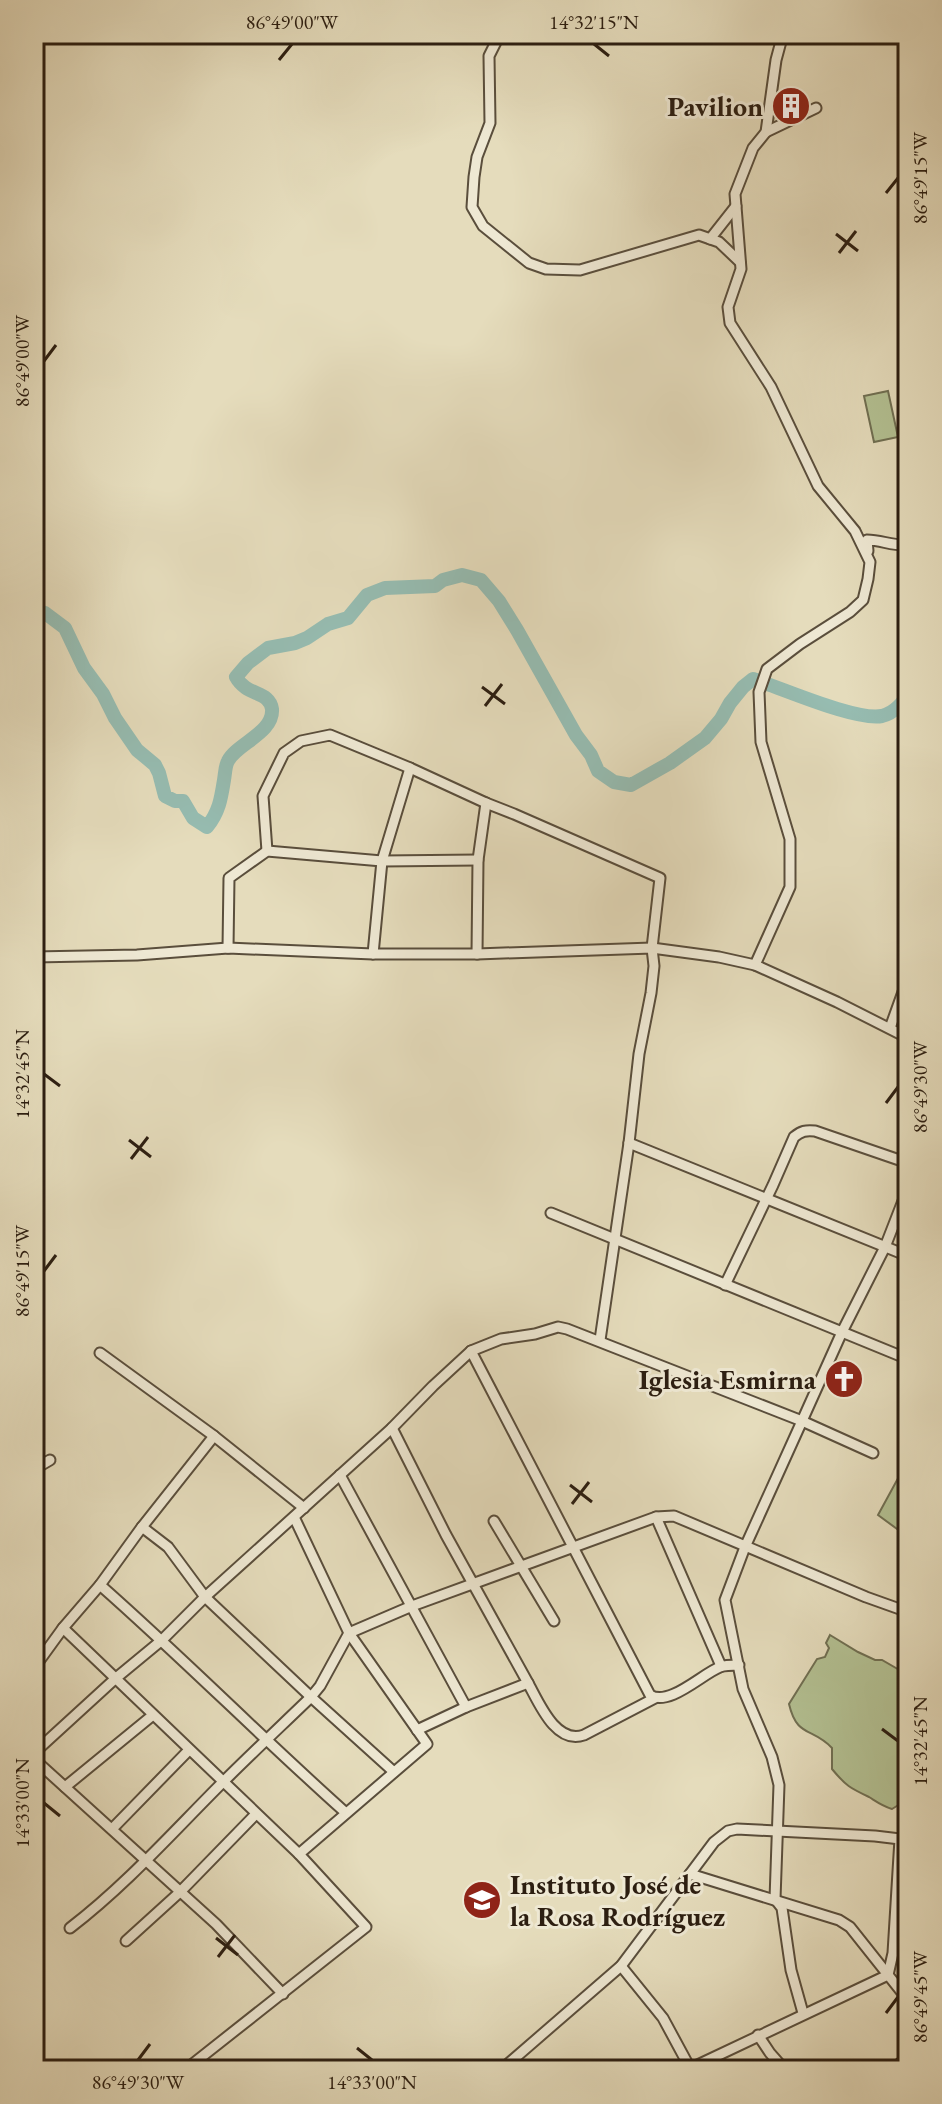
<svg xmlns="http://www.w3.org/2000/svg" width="942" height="2104" viewBox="0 0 942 2104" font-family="'EB Garamond',serif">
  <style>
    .green { fill: #b3c092; stroke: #706f52; stroke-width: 2 }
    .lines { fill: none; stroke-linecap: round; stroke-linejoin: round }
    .river { stroke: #96bcb1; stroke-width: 14 }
    .minor-casing { stroke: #5a4e3c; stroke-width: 13 }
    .secondary-casing { stroke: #2c1e11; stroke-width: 16 }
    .minor { stroke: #eee8d3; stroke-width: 9 }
    .secondary { stroke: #eee8d3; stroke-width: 12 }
    .ticks { fill: none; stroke: #2c1e11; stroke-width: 3 }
    .labels { text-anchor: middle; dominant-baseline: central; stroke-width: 6; stroke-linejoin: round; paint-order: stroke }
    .poi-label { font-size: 28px; font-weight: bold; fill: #2c1e11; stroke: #eee8d3; text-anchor: end }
    .neatline { fill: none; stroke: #2c1e11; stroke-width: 3 }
    .ticks-label { font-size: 20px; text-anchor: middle; fill: #2c1e11 }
  </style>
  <rect width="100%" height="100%" fill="#e5dcbc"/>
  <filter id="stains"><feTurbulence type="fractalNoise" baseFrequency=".0025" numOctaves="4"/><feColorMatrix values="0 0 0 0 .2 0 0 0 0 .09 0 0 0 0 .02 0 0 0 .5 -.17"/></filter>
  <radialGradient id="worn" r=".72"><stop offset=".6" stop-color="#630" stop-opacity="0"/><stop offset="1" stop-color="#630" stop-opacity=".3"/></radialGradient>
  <!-- green -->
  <g class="green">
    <path d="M888,391L898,437L874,442L864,396Z"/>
    <path d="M908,1460V1537L878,1515Z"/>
    <path d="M830,1635L858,1652L875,1660H882L908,1675V1799L892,1809C882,1806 877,1802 869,1797C850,1788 846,1786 832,1769V1748C812,1727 797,1738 789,1704L817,1659L825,1657L829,1648L826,1643Z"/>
  </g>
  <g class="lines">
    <!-- river -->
    <g class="river">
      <path d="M34,610L45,613L65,628L84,668L103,694L115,718L137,750L155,765L159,773L165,796L175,801H183L193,818L207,827C219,812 221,799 224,780C225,775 225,766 228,761C236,744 274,733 272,709C269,690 247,697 236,677L248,663L268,648L295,643L307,638L328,624L348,618L367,595L385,588L435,586L443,580L462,575L481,580L499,601L517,630L576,735L591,755L598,771L614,782L631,785L670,763L705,738L721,719L730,703L743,687L753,679C782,688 855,721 882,716C894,713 905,702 908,691"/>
      <path d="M908,669V672"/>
    </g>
    <defs>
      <g id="minor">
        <path d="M500,34L489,56L490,123L477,157L474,177L472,207L483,226L529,263L546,269L580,270L699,235L719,242L740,262"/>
        <path d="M661,34L677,37L696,34"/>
        <path d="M766,132L816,108"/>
        <path d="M710,239L736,206"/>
        <path d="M868,551L867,540C882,540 891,546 908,545"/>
        <path d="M267,851L263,796L284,753L301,741L330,735L410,768L486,803L514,814L660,878L652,948L654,966L651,993L639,1054L629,1143L600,1340"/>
        <path d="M228,948L229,878L267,851L382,861L478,860"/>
        <path d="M373,954L382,861L410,768"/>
        <path d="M477,954L478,860L486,803"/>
        <path d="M34,957L137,955L228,948L373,954H477L652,948L719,957L755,965L837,1002L908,1038"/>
        <path d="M755,965L790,887V839L761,742L759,692L767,669L800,644L850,612L863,600L868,579L870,562L855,531L818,486L771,387L730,323L728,307L741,269L735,194L753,148L766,132L776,60L783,34"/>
        <path d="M890,1028L908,978"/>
        <path d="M629,1143L908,1256"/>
        <path d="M551,1213L908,1359"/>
        <path d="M725,1285L773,1185L794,1137C801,1131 806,1130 815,1131L908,1163"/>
        <path d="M471,1351L650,1695C669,1707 702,1674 720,1667C725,1665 733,1665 739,1665"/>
        <path d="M100,1353L214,1436L304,1508"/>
        <path d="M392,1428L446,1535L528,1683L466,1707L417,1730"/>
        <path d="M34,1473L38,1467L50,1460"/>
        <path d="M340,1475L466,1707"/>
        <path d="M294,1517L349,1633L427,1744L299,1854"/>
        <path d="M656,1517L721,1666"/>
        <path d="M494,1521L554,1621"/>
        <path d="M142,1527L168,1547L205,1597L311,1697L394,1772"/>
        <path d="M100,1585C184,1659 263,1739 346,1813"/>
        <path d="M63,1628L299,1854L366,1927L185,2070"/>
        <path d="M34,1668L63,1628L100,1585L142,1527L214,1436"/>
        <path d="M528,1683C539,1703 556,1745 584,1735L655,1698"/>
        <path d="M34,1753L116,1678L162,1640L205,1597L392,1428L433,1386L471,1351L501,1339L535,1334L558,1327L567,1329L802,1421L873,1453"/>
        <path d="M34,1759L216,1924L283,1994"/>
        <path d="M65,1787L153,1715"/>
        <path d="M112,1829L189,1750"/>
        <path d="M690,1874L839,1920L850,1927L908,2000"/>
        <path d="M70,1928C126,1885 172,1833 222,1783C251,1754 281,1726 311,1697L320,1686L349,1633L412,1606L656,1517L674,1516L866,1597L908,1612"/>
        <path d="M126,1941L180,1892L256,1814"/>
        <path d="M621,1966L663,2018L690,2068"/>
        <path d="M803,2013L791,1970L782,1908L775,1899L779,1785L772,1757L743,1689L725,1600L745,1547L802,1421L842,1332L885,1247L908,1188"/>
        <path d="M758,2035L770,2053L785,2070"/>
        <path d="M501,2070L621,1966L714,1842L728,1831L737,1829L875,1836L900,1839L908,1837"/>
        <path d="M687,2070L888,1975L893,1953L900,1839"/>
      </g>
      <path id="secondary" d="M894,2070L908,2059"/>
    </defs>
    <!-- minor casing -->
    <use href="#minor" class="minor-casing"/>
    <!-- secondary casing -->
    <use href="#secondary" class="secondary-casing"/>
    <!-- minor -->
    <use href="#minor" class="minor"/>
    <!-- secondary -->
    <use href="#secondary" class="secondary"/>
  </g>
  <!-- ticks -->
  <path class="ticks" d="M594,44L609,56M279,60L292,44M886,193L898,178M836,234L858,251M839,253L856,231M44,361L56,345M482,687L505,704M485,706L502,684M44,1074L60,1086M886,1103L898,1087M129,1140L151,1157M131,1159L148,1137M44,1271L56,1255M570,1485L592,1502M572,1504L589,1482M882,1729L898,1741M44,1803L60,1816M216,1938L238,1955M218,1957L235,1935M886,2013L898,1997M357,2048L372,2060M138,2060L150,2044"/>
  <!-- icons -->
  <defs>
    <symbol id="building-disc" viewBox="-11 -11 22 22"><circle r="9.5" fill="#8f2418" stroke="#eee8d3"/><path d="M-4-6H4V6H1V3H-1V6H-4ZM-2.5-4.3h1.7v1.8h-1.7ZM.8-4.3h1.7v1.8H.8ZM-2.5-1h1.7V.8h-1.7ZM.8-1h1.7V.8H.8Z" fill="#fff"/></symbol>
    <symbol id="church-disc" viewBox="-11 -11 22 22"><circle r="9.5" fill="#8f2418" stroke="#eee8d3"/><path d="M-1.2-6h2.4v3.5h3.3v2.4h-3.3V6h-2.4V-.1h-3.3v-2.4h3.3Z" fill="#fff"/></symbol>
    <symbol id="school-disc" viewBox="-11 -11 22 22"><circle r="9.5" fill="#8f2418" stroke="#eee8d3"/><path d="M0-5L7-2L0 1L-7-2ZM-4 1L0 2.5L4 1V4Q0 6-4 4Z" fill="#fff"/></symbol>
  </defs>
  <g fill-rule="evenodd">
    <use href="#building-disc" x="769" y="84" width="44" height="44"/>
    <use href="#church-disc" x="822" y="1357" width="44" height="44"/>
    <use href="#school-disc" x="460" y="1878" width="44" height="44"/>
  </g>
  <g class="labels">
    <!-- poi labels -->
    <g class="poi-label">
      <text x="763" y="106">Pavilion</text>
      <text x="816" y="1379">Iglesia Esmirna</text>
      <text x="510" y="1884" text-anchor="start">Instituto José de<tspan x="510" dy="32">la Rosa Rodríguez</tspan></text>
    </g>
  </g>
  <!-- margin -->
  <rect width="942" height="2104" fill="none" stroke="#e5dcbc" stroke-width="88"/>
  <rect x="44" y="44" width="854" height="2016" class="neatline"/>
  <g class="ticks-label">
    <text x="292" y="29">86°49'00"W</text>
    <text x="594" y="29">14°32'15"N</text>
    <text transform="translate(920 178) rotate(-90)" y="7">86°49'15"W</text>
    <text transform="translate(22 361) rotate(-90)" y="7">86°49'00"W</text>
    <text transform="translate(22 1074) rotate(-90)" y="7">14°32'45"N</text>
    <text transform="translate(920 1087) rotate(-90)" y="7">86°49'30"W</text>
    <text transform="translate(22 1271) rotate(-90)" y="7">86°49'15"W</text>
    <text transform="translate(920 1741) rotate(-90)" y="7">14°32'45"N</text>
    <text transform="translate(22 1803) rotate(-90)" y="7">14°33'00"N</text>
    <text transform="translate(920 1997) rotate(-90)" y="7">86°49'45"W</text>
    <text x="138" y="2089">86°49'30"W</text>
    <text x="372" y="2089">14°33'00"N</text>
  </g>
  <rect width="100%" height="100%" filter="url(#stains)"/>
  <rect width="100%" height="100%" fill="url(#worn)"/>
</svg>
